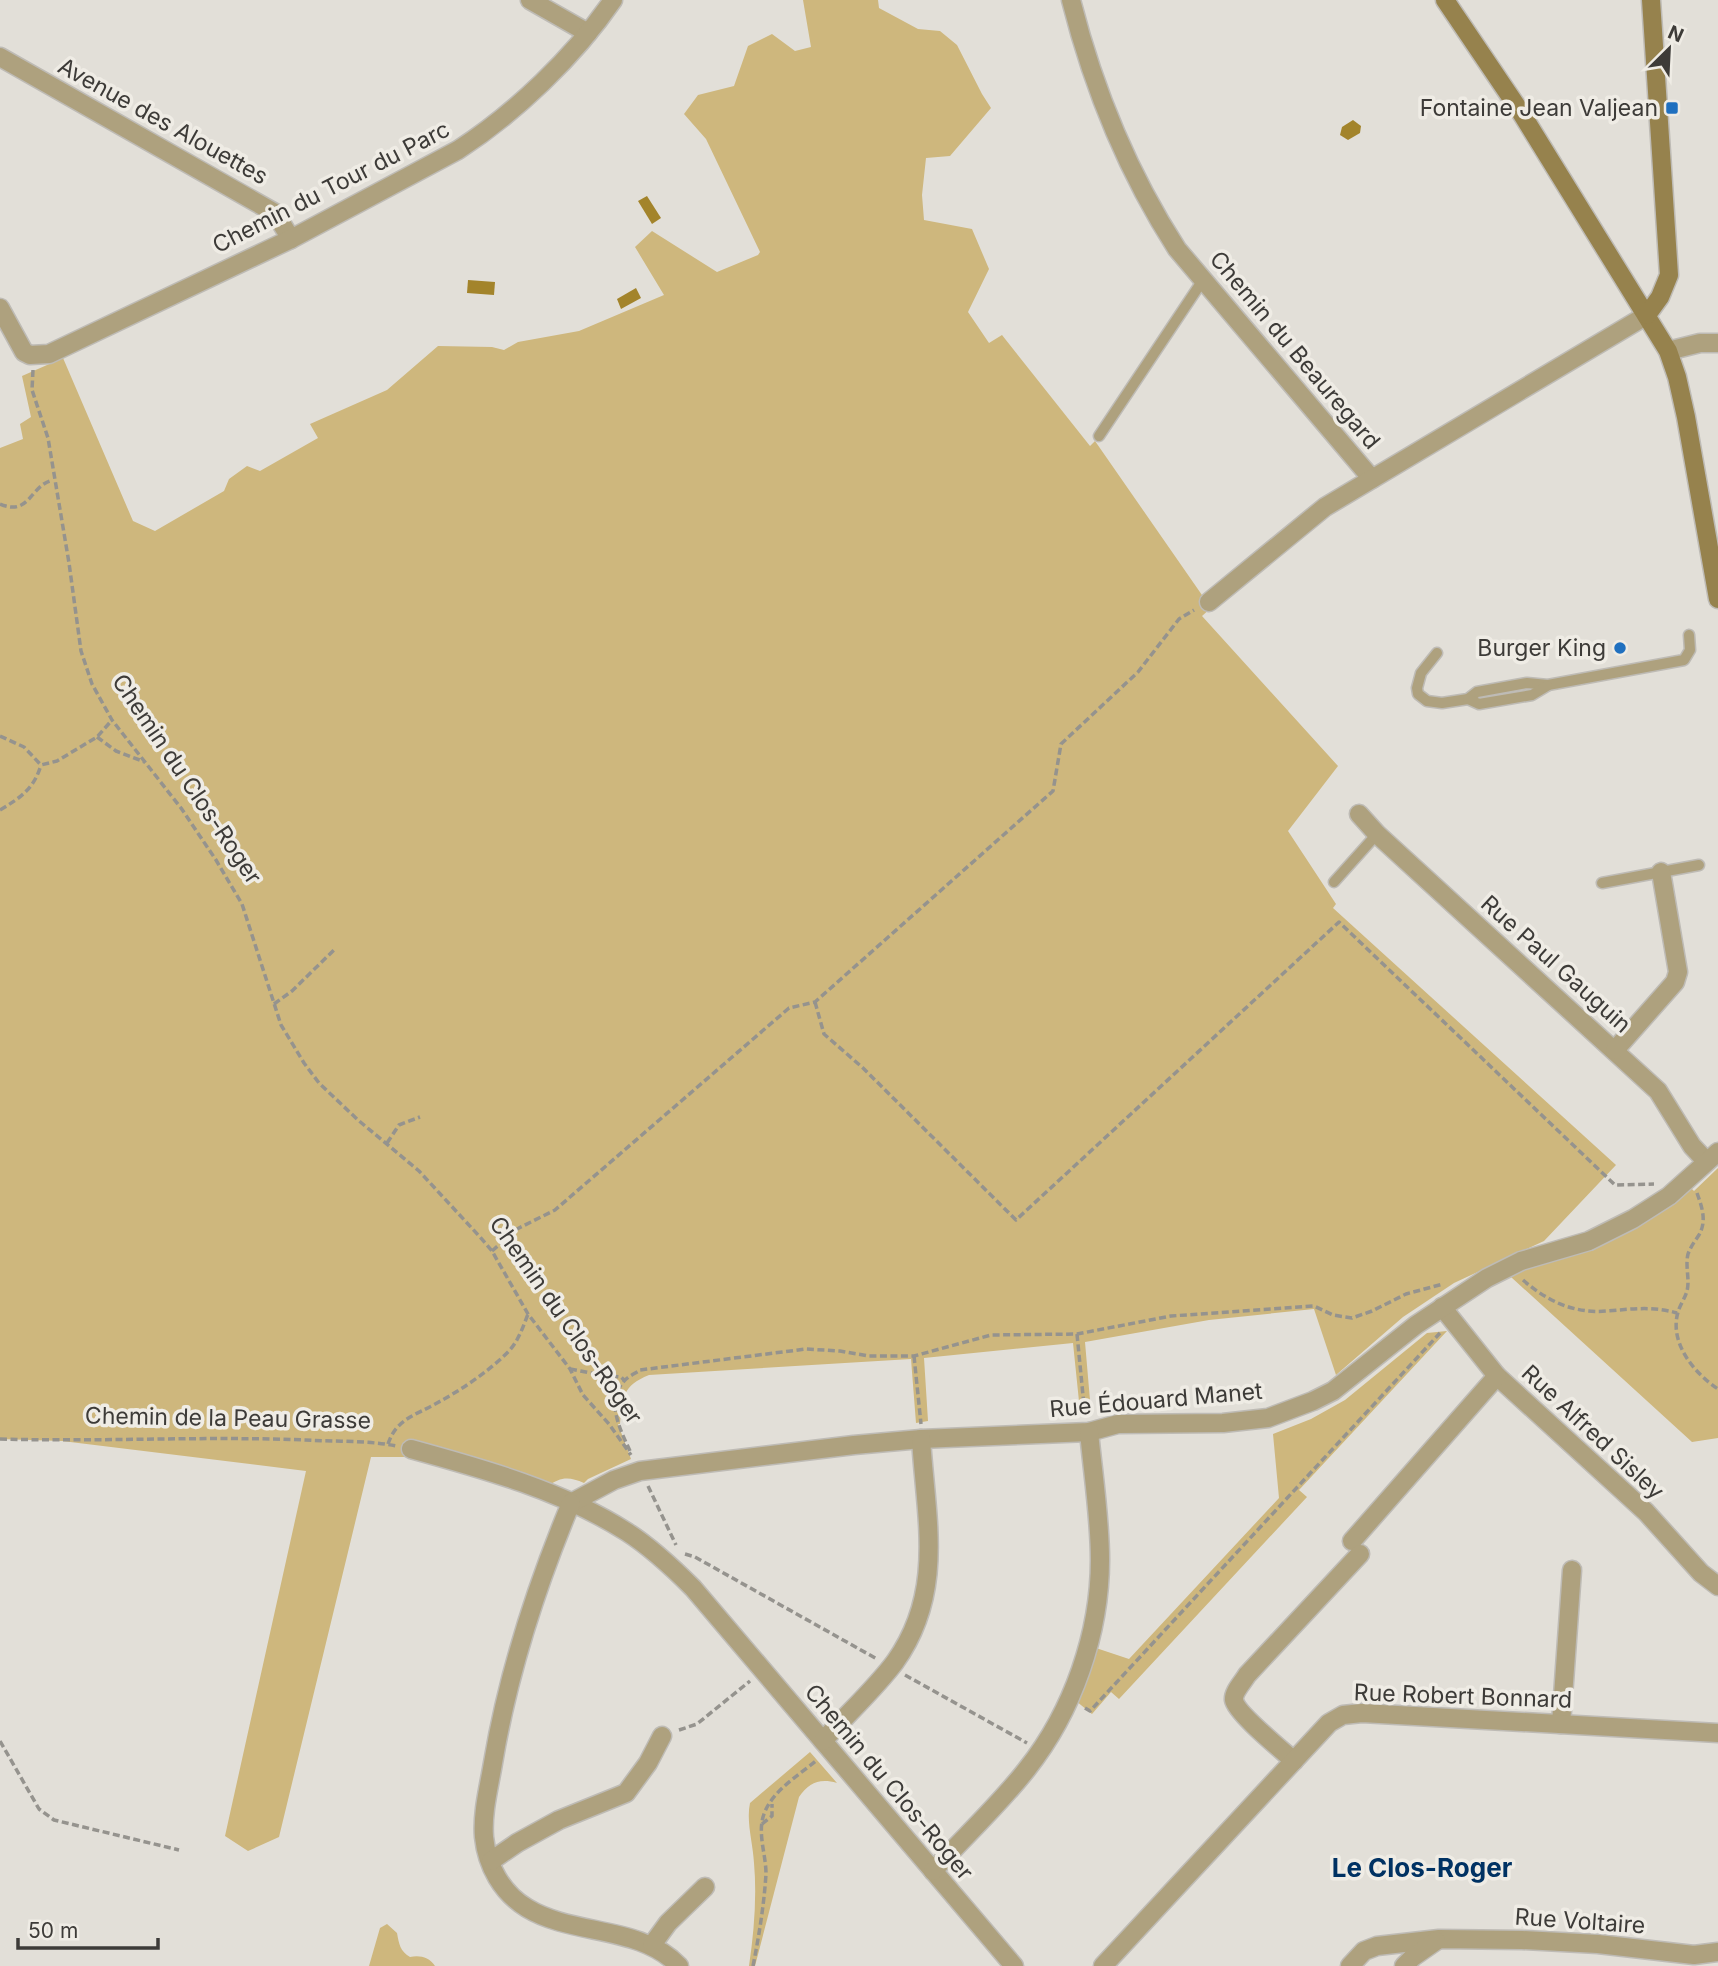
<svg xmlns="http://www.w3.org/2000/svg" width="1718" height="1966" viewBox="0 0 1718 1966" font-family="Inter,sans-serif">
  <style>
    .green { fill: #ceb77d }
    .water { fill: #a3842b }
    .lines { fill: none; stroke-linecap: round; stroke-linejoin: round }
    .lane-casing { stroke: #bebbb5; stroke-width: 13 }
    .street-casing { stroke: #bebbb5; stroke-width: 21 }
    .secondary-casing { stroke: #bebbb5; stroke-width: 21 }
    .path { stroke: #95938e; stroke-width: 3.5; stroke-dasharray: 7 3.5; stroke-linecap: butt }
    .lane { stroke: #aea17e; stroke-width: 10 }
    .street { stroke: #aea17e; stroke-width: 18 }
    .secondary { stroke: #96824d; stroke-width: 18 }
    .poi-dot { fill: #2070bf; stroke: #efece5; stroke-width: 2.5 }
    .labels { text-anchor: middle; dominant-baseline: central; stroke-width: 7; stroke-linejoin: round; paint-order: stroke }
    .poi-label { font-size: 23px; fill: #3d3b38; stroke: #efece5; text-anchor: end }
    .street-label { font-size: 23px; fill: #3d3b38; stroke: #efece5 }
    .quarter-label { font-size: 26px; font-weight: bold; fill: #003263; stroke: #efece5 }
  </style>
  <rect width="100%" height="100%" fill="#e2dfd8"/>
  <!-- green -->
  <g class="green">
    <path d="M803,0H878L879,8L918,29L940,31L957,45L982,94L991,108L950,156L926,158L922,195L924,220L972,229L989,269L968,312L989,343L1002,335L1090,446L1095,441L1211,608L1202,616L1338,766L1288,831L1336,904L1333,908L1616,1165L1544,1241L1454,1283L1403,1317L1336,1375L1314,1309L1209,1320L1085,1342L1091,1412L1080,1411L1073,1343L924,1358L928,1421L916,1423L911,1359L649,1375C622,1386 623,1397 620,1424H618L631,1459L588,1479L584,1483C569,1476 560,1477 548,1486L423,1447L406,1457H371L279,1837L248,1851L225,1836L306,1471L62,1441L0,1439V448L23,439L20,424L31,417L22,376L63,358L133,521L155,531L224,491L229,479L247,466L260,471L318,438L310,424L387,390L438,346L492,347L504,350L518,342L579,331L664,295L635,247L652,231L717,272L758,255L760,252L706,139L684,114L698,95L734,86L748,46L772,34L795,51L811,47Z"/>
    <path d="M1718,1168V1438L1692,1442L1511,1277C1533,1264 1559,1260 1583,1251C1623,1236 1658,1215 1691,1188L1694,1191Z"/>
    <path d="M1447,1331L1299,1490L1307,1497L1119,1699L1111,1692L1092,1714L1076,1701L1096,1648L1129,1659L1279,1498L1273,1434L1311,1419L1345,1400L1427,1333Z"/>
    <path d="M810,1752L837,1783C819,1778 809,1783 799,1797L755,1966H749C754,1932 757,1897 754,1863C753,1843 746,1822 750,1803Z"/>
    <path d="M387,1924L397,1933C399,1944 400,1951 410,1957C420,1955 429,1957 435,1966H369L380,1928Z"/>
  </g>
  <!-- water -->
  <g class="water">
    <path d="M1353,120L1361,126L1360,133L1348,140L1340,135L1342,127Z"/>
    <path d="M647,196L661,218L652,224L638,201Z"/>
    <path d="M468,280L495,282L494,295L467,293Z"/>
    <path d="M636,288L641,298L621,309L617,299Z"/>
  </g>
  <g class="lines">
    <defs>
      <g id="lane">
        <path d="M1099,436L1203,280"/>
        <path d="M1437,653L1421,673L1417,688L1418,694L1427,701L1442,703L1468,699L1477,692L1527,683L1548,685L1684,660L1690,650L1689,635"/>
        <path d="M1468,699L1479,704L1532,695L1547,686"/>
        <path d="M1334,882L1377,834"/>
        <path d="M1602,883L1699,865"/>
      </g>
      <g id="street">
        <path d="M530,0L588,33"/>
        <path d="M1071,0C1093,87 1128,173 1177,249L1372,479"/>
        <path d="M0,57L275,213L291,239"/>
        <path d="M0,308L24,352L30,355L49,354L291,239L458,150C515,113 574,57 613,0"/>
        <path d="M1668,351L1700,343H1718"/>
        <path d="M1209,602L1325,507L1647,315"/>
        <path d="M1359,814L1377,834L1658,1091L1692,1146L1706,1161"/>
        <path d="M1615,1050L1675,982L1678,972L1661,872"/>
        <path d="M1442,1307L1497,1376L1646,1512L1701,1573L1718,1586"/>
        <path d="M411,1449C484,1469 563,1491 627,1532C652,1548 673,1568 693,1588L1014,1966"/>
        <path d="M571,1503L614,1480L640,1471L854,1445L921,1439L1089,1432L1118,1424L1223,1423L1268,1418L1313,1401L1333,1391L1416,1325L1487,1278L1521,1261L1589,1241L1633,1219L1669,1196L1718,1152"/>
        <path d="M571,1503C536,1587 508,1673 493,1763C489,1787 482,1813 484,1837C487,1866 502,1893 527,1908C573,1936 640,1925 679,1966"/>
        <path d="M1352,1541L1497,1376"/>
        <path d="M1561,1724L1572,1570"/>
        <path d="M823,1741C846,1715 874,1690 895,1662C945,1592 926,1519 921,1439"/>
        <path d="M1294,1761C1283,1751 1236,1713 1234,1700C1233,1692 1243,1682 1247,1675L1360,1554"/>
        <path d="M491,1861L517,1843L559,1820L626,1793L648,1763L662,1736"/>
        <path d="M933,1871C964,1837 999,1805 1027,1769C1073,1711 1100,1633 1100,1560C1100,1517 1093,1474 1089,1432"/>
        <path d="M652,1945L668,1923L705,1887"/>
        <path d="M1103,1966L1329,1723L1343,1715L1362,1713L1718,1733"/>
        <path d="M1350,1966L1364,1951L1377,1946L1439,1939L1522,1940L1598,1944L1694,1955L1718,1952"/>
        <path d="M1404,1966L1413,1957L1436,1941"/>
      </g>
      <g id="secondary">
        <path d="M1445,0L1520,111L1668,351L1677,377L1686,417L1718,599"/>
        <path d="M1647,315L1660,297L1669,275L1651,0"/>
      </g>
    </defs>
    <!-- lane casing -->
    <use href="#lane" class="lane-casing"/>
    <!-- street casing -->
    <use href="#street" class="street-casing"/>
    <!-- secondary casing -->
    <use href="#secondary" class="secondary-casing"/>
    <!-- path -->
    <g class="path">
      <path d="M33,370L32,390L48,438L69,563L81,651L92,684L112,720L181,808L216,860L242,904L281,1025L304,1063L319,1083L358,1120L419,1171L480,1237L492,1251L528,1314L570,1369L583,1395L609,1424L631,1455"/>
      <path d="M0,504C30,517 30,485 53,480"/>
      <path d="M0,736L24,747L41,765L57,761L97,737L112,720"/>
      <path d="M97,737L116,751L145,762"/>
      <path d="M0,810C20,798 34,789 41,765"/>
      <path d="M815,1002L824,1034L863,1068L1016,1220L1339,922L1615,1185L1654,1184"/>
      <path d="M274,1004L292,991L336,948"/>
      <path d="M387,1143L399,1125L420,1117"/>
      <path d="M1697,1193C1702,1207 1707,1221 1699,1235C1695,1241 1691,1246 1688,1254C1685,1267 1690,1279 1687,1291C1685,1298 1680,1305 1678,1312C1669,1343 1694,1373 1718,1389"/>
      <path d="M492,1251L517,1229L555,1210L789,1008L815,1002L1053,791L1061,744L1138,672L1179,619L1194,610"/>
      <path d="M1523,1280C1547,1301 1574,1314 1607,1311C1632,1309 1653,1306 1677,1313"/>
      <path d="M1077,1334L1085,1416"/>
      <path d="M914,1356L921,1424"/>
      <path d="M570,1369L601,1375L621,1377L624,1380"/>
      <path d="M0,1439C102,1442 204,1436 305,1440C335,1442 367,1440 396,1446"/>
      <path d="M388,1444C396,1419 416,1415 437,1403C461,1390 488,1372 508,1352C518,1342 523,1327 528,1314"/>
      <path d="M630,1451C620,1429 605,1401 625,1380C629,1376 636,1373 640,1370L806,1349L840,1351L869,1356H914L991,1335L1077,1334L1171,1316L1314,1306L1333,1315L1352,1318L1372,1311L1406,1294L1443,1284"/>
      <path d="M648,1486L676,1545"/>
      <path d="M685,1554L695,1557L877,1659"/>
      <path d="M905,1675L1027,1743"/>
      <path d="M1085,1708L1090,1711L1440,1333"/>
      <path d="M679,1730L697,1724L750,1681"/>
      <path d="M0,1741L39,1809L54,1820L179,1850"/>
      <path d="M762,1824L772,1816V1804"/>
      <path d="M753,1966C759,1936 764,1905 766,1874C766,1854 757,1833 764,1814C772,1791 799,1775 817,1760"/>
    </g>
    <!-- lane -->
    <use href="#lane" class="lane"/>
    <!-- street -->
    <use href="#street" class="street"/>
    <!-- secondary -->
    <use href="#secondary" class="secondary"/>
  </g>
  <!-- markers -->
  <g class="poi-dot">
    <rect x="1665" y="101" width="14" height="14" rx="3.5"/>
    <circle cx="1620" cy="648" r="7"/>
  </g>
  <g class="labels">
    <!-- poi labels -->
    <g class="poi-label">
      <text x="1658" y="108">Fontaine Jean Valjean</text>
      <text x="1606" y="648">Burger King</text>
    </g>
    <!-- street labels -->
    <g class="street-label">
      <text transform="translate(163 121) rotate(29)">Avenue des Alouettes</text>
      <text transform="translate(331 187) rotate(-27)">Chemin du Tour du Parc</text>
      <text transform="translate(1295 350) rotate(50)">Chemin du Beauregard</text>
      <text transform="translate(187 779) rotate(56)">Chemin du Clos-Roger</text>
      <text transform="translate(1556 964) rotate(42)">Rue Paul Gauguin</text>
      <text transform="translate(566 1320) rotate(55)">Chemin du Clos-Roger</text>
      <text transform="translate(1156 1400) rotate(-5)">Rue Édouard Manet</text>
      <text transform="translate(228 1418) rotate(1)">Chemin de la Peau Grasse</text>
      <text transform="translate(1593 1432) rotate(43)">Rue Alfred Sisley</text>
      <text transform="translate(1463 1696) rotate(2)">Rue Robert Bonnard</text>
      <text transform="translate(889 1782) rotate(50)">Chemin du Clos-Roger</text>
      <text transform="translate(1580 1921) rotate(4)">Rue Voltaire</text>
    </g>
    <!-- quarter labels -->
    <g class="quarter-label">
      <text x="1422" y="1867">Le Clos-Roger</text>
    </g>
  </g>
  <!-- north arrow -->
  <g transform="translate(1669 49) rotate(24)" stroke="#efece5" stroke-width="5" paint-order="stroke">
  <path d="M0-5L12 26L0 18L-12 26Z" fill="#3d3b38"/>
  <text y="-10" font-size="19" font-weight="bold" text-anchor="middle" fill="#3d3b38">N</text>
  </g>
  <!-- scale -->
  <path d="M18 1938v10h140v-10" fill="none" stroke="#3d3b38" stroke-width="3.5"/>
  <text x="28" y="1938" font-size="21" fill="#3d3b38" stroke="#efece5" stroke-width="5" paint-order="stroke">50 m</text>
</svg>
